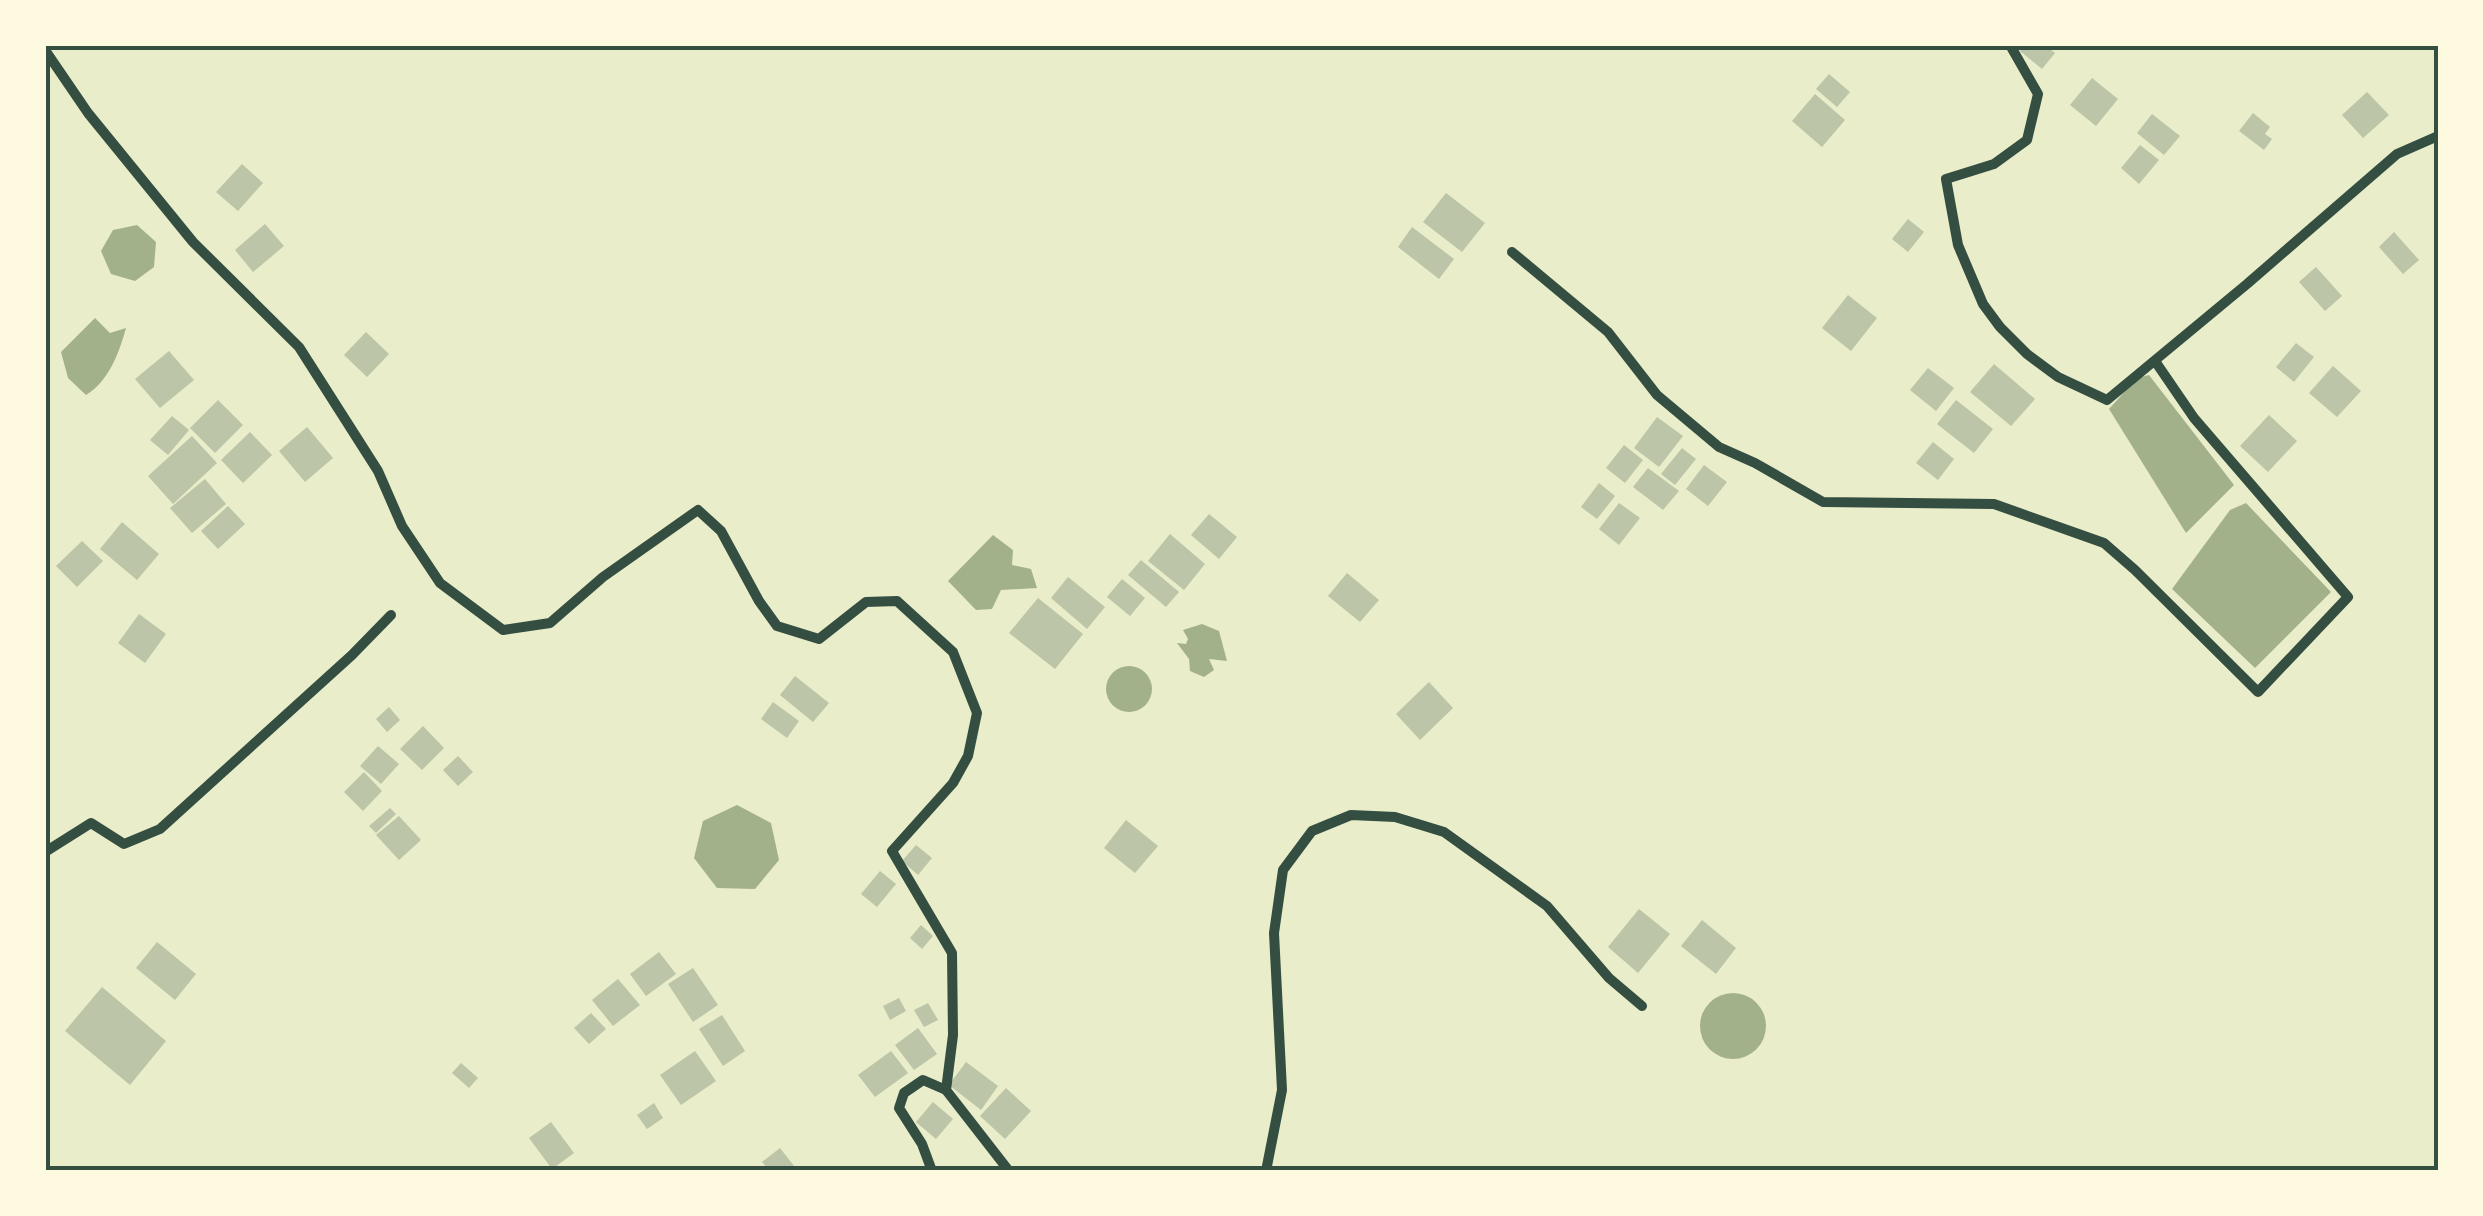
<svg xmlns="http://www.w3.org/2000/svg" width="2483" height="1216" viewBox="0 0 2483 1216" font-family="Spectral,serif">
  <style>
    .water { fill: #a3b18a }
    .building { fill: #bcc5a7 }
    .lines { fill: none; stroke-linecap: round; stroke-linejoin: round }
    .minor { stroke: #344e41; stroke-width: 10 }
    .neatline { fill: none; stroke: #344e41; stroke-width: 4 }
  </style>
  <rect width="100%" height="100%" fill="#e9edc9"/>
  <!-- water -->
  <g class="water">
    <path d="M137,225L156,242L154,267L135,281L111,274L101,251L113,230Z"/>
    <path d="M95,318L110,333L126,328C119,353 109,381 86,395L68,378L61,352Z"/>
    <path d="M2149,375L2234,485L2186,533L2109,409L2137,378Z"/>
    <path d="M2246,503L2331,592L2255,668L2172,589L2230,510Z"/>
    <path d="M993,535L1013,550L1012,565L1031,569L1037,588L1001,590L992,609L976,610L948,581Z"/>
    <path d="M1202,624L1219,631L1227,661L1209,659L1214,670L1204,677L1190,671L1189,659L1177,643L1186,644L1188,639L1183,630Z"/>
    <circle cx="1129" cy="689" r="23"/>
    <path d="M737,805L771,823L779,860L755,889L717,888L694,858L703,821Z"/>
    <circle cx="1733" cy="1026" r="33"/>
  </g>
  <!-- building -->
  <g class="building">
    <path d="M2025,45H2045L2055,53L2042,69L2020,51Z"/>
    <path d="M1829,74L1850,92L1837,107L1816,89Z"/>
    <path d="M2092,78L2118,99L2096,126L2070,105Z"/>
    <path d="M2367,92L2389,115L2363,138L2342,115Z"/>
    <path d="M1815,94L1845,120L1822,147L1792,121Z"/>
    <path d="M2253,113L2270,127L2265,134L2272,139L2264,150L2239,131Z"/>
    <path d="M2152,114L2180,136L2164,155L2137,133Z"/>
    <path d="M2140,145L2159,160L2139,184L2121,168Z"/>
    <path d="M242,164L263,183L238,211L216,192Z"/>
    <path d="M1446,193L1485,223L1462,252L1423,222Z"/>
    <path d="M1908,219L1924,232L1908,252L1892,239Z"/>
    <path d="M265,224L284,246L253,272L235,250Z"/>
    <path d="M1412,227L1454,259L1439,279L1398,247Z"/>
    <path d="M2394,232L2419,260L2403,274L2379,247Z"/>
    <path d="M2316,267L2342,296L2325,311L2299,282Z"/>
    <path d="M1848,295L1877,318L1851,351L1822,328Z"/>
    <path d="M366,332L389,354L367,377L344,355Z"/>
    <path d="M2296,343L2314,357L2294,382L2276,367Z"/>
    <path d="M169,351L194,380L160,408L135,379Z"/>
    <path d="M1994,364L2035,399L2011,426L1970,392Z"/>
    <path d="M2333,366L2361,391L2337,417L2309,393Z"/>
    <path d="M1928,368L1954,388L1936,411L1910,390Z"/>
    <path d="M218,400L243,425L215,453L190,428Z"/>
    <path d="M1956,400L1993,429L1974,453L1937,424Z"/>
    <path d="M2269,415L2297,441L2268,472L2240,446Z"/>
    <path d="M172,416L189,430L168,455L150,440Z"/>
    <path d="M1657,417L1683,436L1659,467L1634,448Z"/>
    <path d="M307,427L333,458L305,482L279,451Z"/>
    <path d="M250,432L272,455L243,483L221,460Z"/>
    <path d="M192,436L217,463L173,504L148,476Z"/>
    <path d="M1933,442L1954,459L1938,480L1916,463Z"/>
    <path d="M1624,445L1643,460L1625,483L1606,468Z"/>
    <path d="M1682,448L1696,459L1675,485L1661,474Z"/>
    <path d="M1704,465L1727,482L1708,506L1686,489Z"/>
    <path d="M1648,468L1679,491L1663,510L1633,487Z"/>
    <path d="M205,479L226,504L192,533L170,508Z"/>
    <path d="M1599,483L1615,496L1597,519L1581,507Z"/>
    <path d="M1619,503L1640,518L1619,545L1599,529Z"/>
    <path d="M228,506L245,524L218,549L201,531Z"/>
    <path d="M1209,514L1237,537L1219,559L1191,535Z"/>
    <path d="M122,522L159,554L137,580L100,549Z"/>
    <path d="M1170,534L1205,564L1184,590L1148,561Z"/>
    <path d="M82,541L103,561L77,587L56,566Z"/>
    <path d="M1141,560L1179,592L1166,607L1128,575Z"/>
    <path d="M1347,573L1379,600L1360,622L1328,596Z"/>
    <path d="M1068,577L1105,607L1087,629L1051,598Z"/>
    <path d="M1122,579L1145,598L1130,616L1107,597Z"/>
    <path d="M1038,598L1083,634L1055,669L1009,633Z"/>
    <path d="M139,614L166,634L145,663L118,643Z"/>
    <path d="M795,676L829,703L813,722L780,695Z"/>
    <path d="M1429,682L1453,708L1420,740L1396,714Z"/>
    <path d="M773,702L799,721L787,738L761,719Z"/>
    <path d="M389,707L400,720L387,732L376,719Z"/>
    <path d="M423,726L444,748L422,770L400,749Z"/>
    <path d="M378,746L399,764L381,784L360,766Z"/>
    <path d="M458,756L473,772L458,786L443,770Z"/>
    <path d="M364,772L382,791L363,811L344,792Z"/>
    <path d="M390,808L396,814L376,833L369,826Z"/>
    <path d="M399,816L421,840L399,860L376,835Z"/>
    <path d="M1126,820L1158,846L1135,873L1104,848Z"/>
    <path d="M916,845L932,858L918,875L902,861Z"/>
    <path d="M880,871L896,884L877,907L861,894Z"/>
    <path d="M1639,909L1670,934L1638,973L1608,947Z"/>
    <path d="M1702,920L1736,948L1716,974L1681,946Z"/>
    <path d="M921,925L933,936L922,949L910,938Z"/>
    <path d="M157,942L196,974L175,1000L136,968Z"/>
    <path d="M659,952L676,974L646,996L630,974Z"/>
    <path d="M693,968L718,1005L693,1022L668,984Z"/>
    <path d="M618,979L640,1005L613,1026L592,1000Z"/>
    <path d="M102,987L166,1041L130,1085L65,1031Z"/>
    <path d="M899,998L906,1011L890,1020L883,1006Z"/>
    <path d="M928,1003L938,1020L924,1027L914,1010Z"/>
    <path d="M591,1013L606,1029L589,1044L574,1028Z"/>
    <path d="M722,1015L745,1051L723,1066L699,1029Z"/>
    <path d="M918,1028L937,1054L914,1070L895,1045Z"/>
    <path d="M695,1051L716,1081L681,1105L660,1075Z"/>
    <path d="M891,1051L908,1073L875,1097L858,1075Z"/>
    <path d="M966,1062L998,1086L981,1110L949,1085Z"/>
    <path d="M461,1063L478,1078L469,1088L452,1073Z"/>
    <path d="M1006,1088L1031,1111L1005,1139L980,1116Z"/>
    <path d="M933,1102L953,1119L936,1139L916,1122Z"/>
    <path d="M654,1103L663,1118L647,1129L637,1115Z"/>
    <path d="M551,1122L574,1153L552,1169L529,1138Z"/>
    <path d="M780,1148L798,1171H770L762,1162Z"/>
  </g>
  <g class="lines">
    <!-- minor -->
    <g class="minor">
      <path d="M2010,45L2038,94L2027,140L1994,164L1946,179L1958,245L1983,304L2000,327L2027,354L2058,377L2107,400L2247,284L2397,154L2438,136"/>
      <path d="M45,50L88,113L193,242L299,347L378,471L402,526L440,583L503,630L550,623L603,577L698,510L721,531L759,601L777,626L819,639L866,602L897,601L953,652L977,713L968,756L953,783L892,851L952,953L953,1035L946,1090L1009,1171"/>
      <path d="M1512,252L1608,332L1657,395L1719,447L1755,463L1823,502L1994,504L2104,543L2135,570L2258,692L2348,597L2194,418L2155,361"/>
      <path d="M45,852L91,823L124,844L160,829L352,655L391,615"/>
      <path d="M932,1171L922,1144L899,1108L904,1093L923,1080L946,1090"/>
      <path d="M1266,1171L1282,1090L1274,933L1283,870L1312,831L1351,815L1395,817L1444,832L1547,906L1609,978L1642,1006"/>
    </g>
  </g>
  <!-- border -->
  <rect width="2483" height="1216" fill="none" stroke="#fefae0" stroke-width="95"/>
  <rect x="48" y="48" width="2388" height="1120" class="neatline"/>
</svg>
